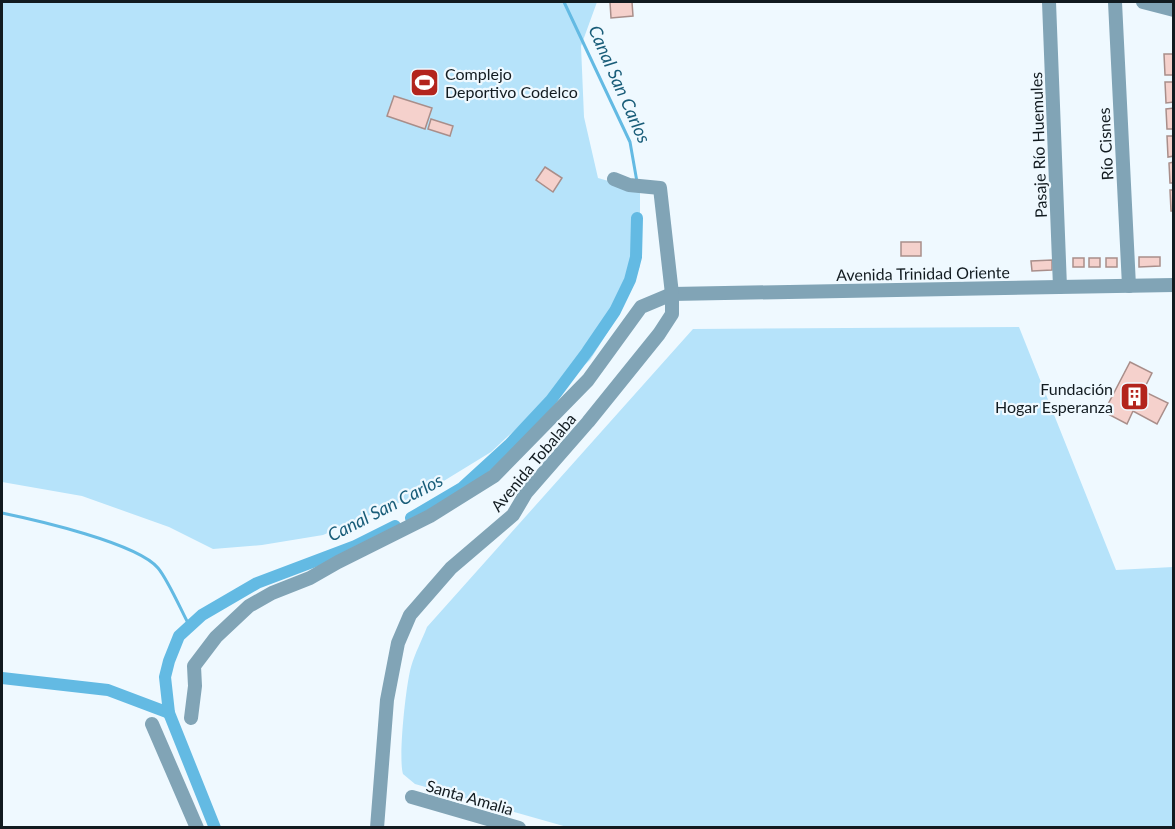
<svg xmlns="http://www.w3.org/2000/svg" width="1175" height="829" viewBox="0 0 1175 829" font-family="Lato,sans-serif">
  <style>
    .green { fill: #b6e3fa }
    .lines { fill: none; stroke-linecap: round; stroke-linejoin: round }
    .stream { stroke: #63bae3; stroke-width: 3 }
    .canal { stroke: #63bae3; stroke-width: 12 }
    .building { fill: #f5d1cc; stroke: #a98e8a; stroke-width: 1.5 }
    .minor { stroke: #81a4b6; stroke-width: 14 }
    .labels { text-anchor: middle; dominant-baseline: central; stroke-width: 4.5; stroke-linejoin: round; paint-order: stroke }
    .poi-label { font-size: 16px; fill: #121b20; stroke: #eff9ff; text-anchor: start }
    .street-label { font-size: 16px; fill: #121b20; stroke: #eff9ff }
    .water-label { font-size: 18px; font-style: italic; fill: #195d79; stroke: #eff9ff }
  </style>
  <rect width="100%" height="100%" fill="#eff9ff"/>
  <!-- green -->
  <g class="green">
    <path d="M2,2H597L581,46L584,117L598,178L640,190V266L621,311L590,360L491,452L429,490L323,535L262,545L213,549L169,527L82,496L2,482Z"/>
    <path d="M1019,327L1116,570L1173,567V827H567L415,784L403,774C398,758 406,684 411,667C415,653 422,640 427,627L693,329Z"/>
  </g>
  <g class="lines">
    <!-- stream -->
    <g class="stream">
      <path d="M564,2L630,142L637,182"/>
      <path d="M2,513C36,520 137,543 158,568C168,580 181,610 189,625"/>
    </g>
    <!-- canal -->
    <g class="canal">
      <path d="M411,518L462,488L509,445L551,400L587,352L615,311L630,280L636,257L637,218"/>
      <path d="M2,678L108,690L169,713"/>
      <path d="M215,828L169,713L165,677L169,661L179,636L202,615L257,583L355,546L395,526"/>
    </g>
  </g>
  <!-- building -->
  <g class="building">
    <path d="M610,2H632L633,16L611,18Z"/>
    <path d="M1164,54H1173L1174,75H1165Z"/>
    <path d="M1165,82H1174V102L1166,103Z"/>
    <path d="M394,96L432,108L425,129L387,116Z"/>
    <path d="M1174,108V129H1167L1166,109Z"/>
    <path d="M431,119L453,126L450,136L428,129Z"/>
    <path d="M1167,136H1174V156L1168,157Z"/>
    <path d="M1174,162V183H1170L1169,163Z"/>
    <path d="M545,167L562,178L553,192L536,180Z"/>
    <path d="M1170,190H1174V211H1171Z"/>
    <rect x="901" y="242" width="20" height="14"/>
    <path d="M1139,257H1160V266L1139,267Z"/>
    <rect x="1073" y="258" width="11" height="9"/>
    <rect x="1089" y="258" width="11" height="9"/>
    <rect x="1106" y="258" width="11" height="9"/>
    <path d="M1052,260V270L1032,271L1031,261Z"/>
    <path d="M1130,362L1152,373L1143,391L1168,403L1157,424L1133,411L1127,424L1104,412Z"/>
  </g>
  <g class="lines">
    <!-- minor -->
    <g class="minor">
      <path d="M1049,2L1060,287"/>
      <path d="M1115,2L1129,286"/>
      <path d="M1143,2L1174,10"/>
      <path d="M191,718L195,686L194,666L216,637L249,606L272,593L310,578L338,562L430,516L494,476L588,380L641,307L672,294L1174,285"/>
      <path d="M152,724L197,828"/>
      <path d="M412,797L519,828"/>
      <path d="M377,828L387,700L398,643L410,615L451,568L513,515L526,493L588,422L659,334L672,314V294L660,188L629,185L614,179"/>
    </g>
  </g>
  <!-- icons -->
  <defs>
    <symbol id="stadium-square" viewBox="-11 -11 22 22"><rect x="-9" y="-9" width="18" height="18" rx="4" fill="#b3241d" stroke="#eff9ff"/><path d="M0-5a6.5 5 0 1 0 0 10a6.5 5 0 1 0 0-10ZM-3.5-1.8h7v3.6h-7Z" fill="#fff"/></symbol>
    <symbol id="building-square" viewBox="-11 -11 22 22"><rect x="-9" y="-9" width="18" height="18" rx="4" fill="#b3241d" stroke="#eff9ff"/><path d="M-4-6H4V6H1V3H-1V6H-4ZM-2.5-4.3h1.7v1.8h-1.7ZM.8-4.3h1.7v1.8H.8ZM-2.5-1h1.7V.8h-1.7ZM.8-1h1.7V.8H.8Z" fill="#fff"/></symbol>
  </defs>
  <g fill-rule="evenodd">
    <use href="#stadium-square" x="408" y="66" width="33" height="33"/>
    <use href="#building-square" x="1118" y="380" width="33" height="33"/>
  </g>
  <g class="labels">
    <!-- poi labels -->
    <g class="poi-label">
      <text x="445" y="73">Complejo<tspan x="445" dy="18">Deportivo Codelco</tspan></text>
      <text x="1113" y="388" text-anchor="end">Fundación<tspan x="1113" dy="18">Hogar Esperanza</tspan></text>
    </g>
    <!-- street labels -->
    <g class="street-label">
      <text transform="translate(1105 144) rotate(-93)">Río Cisnes</text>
      <text transform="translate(1038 145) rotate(-92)">Pasaje Río Huemules</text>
      <text transform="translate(923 273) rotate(-1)">Avenida Trinidad Oriente</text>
      <text transform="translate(533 462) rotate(-50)">Avenida Tobalaba</text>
      <text transform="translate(470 797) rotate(16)">Santa Amalia</text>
    </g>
    <!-- water labels -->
    <g class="water-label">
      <text transform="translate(620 84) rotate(66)">Canal San Carlos</text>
      <text transform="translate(385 507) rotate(-27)">Canal San Carlos</text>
    </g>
  </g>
  <!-- border -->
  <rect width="1175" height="829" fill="none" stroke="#121b20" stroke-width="6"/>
</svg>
